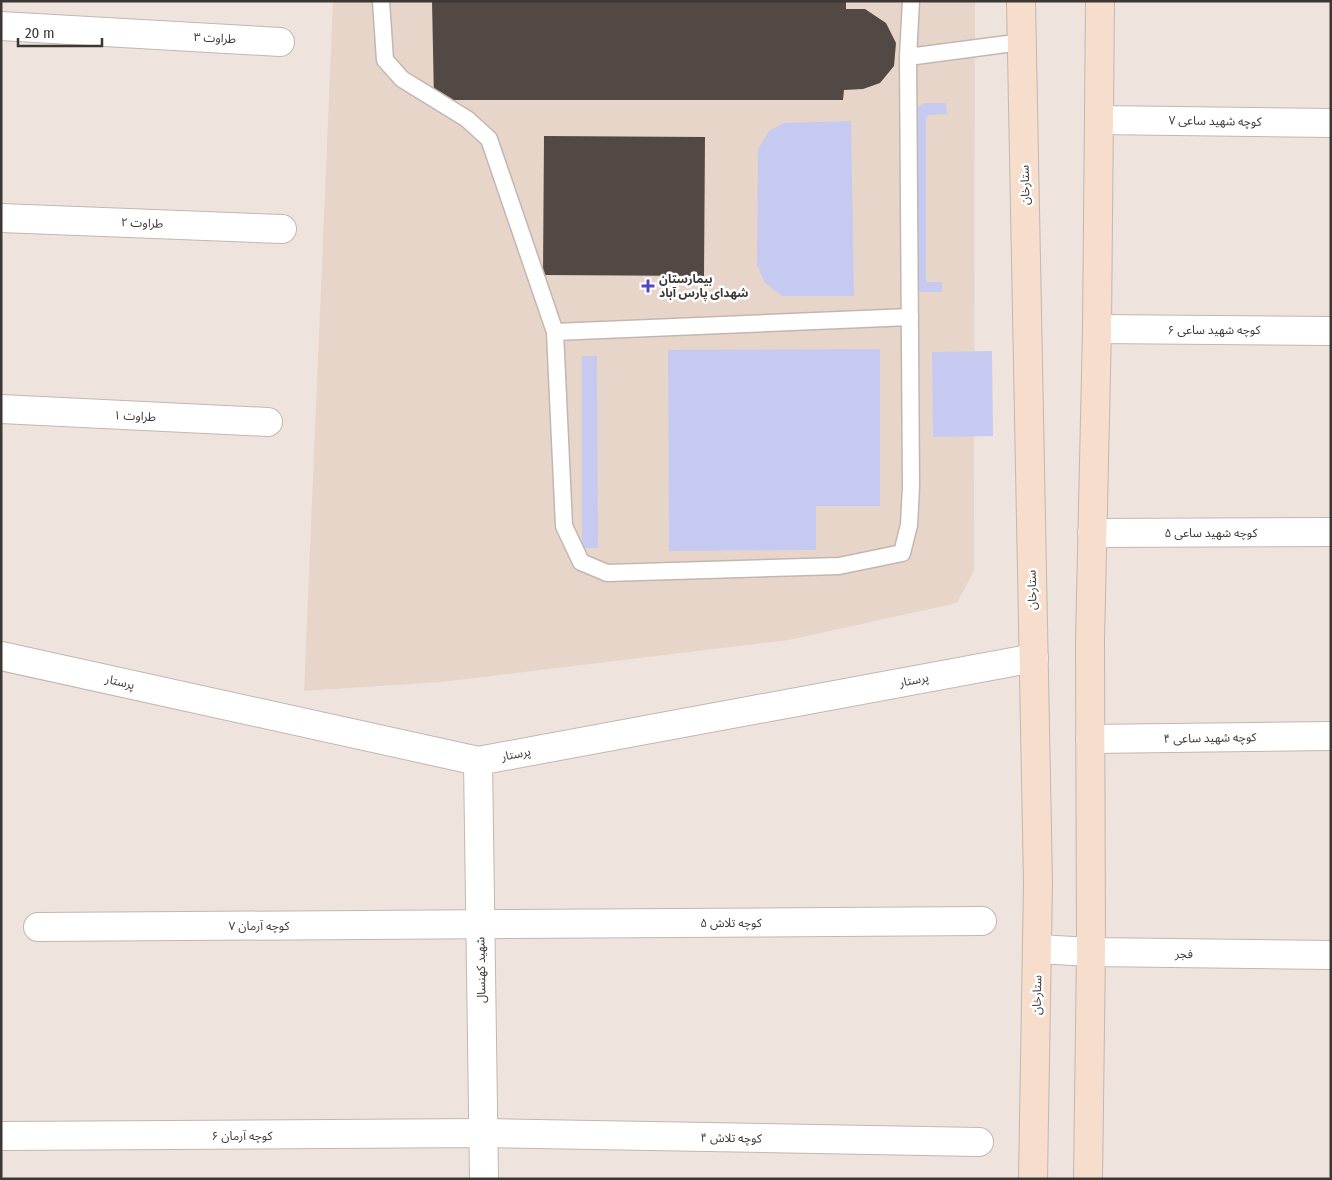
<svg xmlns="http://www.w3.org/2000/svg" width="1332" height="1180" viewBox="0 0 1332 1180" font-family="'Fira Sans Condensed','Noto Sans Arabic',sans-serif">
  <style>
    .built { fill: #e8d5ca }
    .green { fill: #c6caf1 }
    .building { fill: #534944 }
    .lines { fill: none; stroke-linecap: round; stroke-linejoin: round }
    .service-casing { stroke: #c2b7b0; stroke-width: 19 }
    .minor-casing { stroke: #c2b7b0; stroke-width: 30 }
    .tertiary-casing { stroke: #c2b7b0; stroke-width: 30 }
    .secondary-casing { stroke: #c2b7b0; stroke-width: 30 }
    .service { stroke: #fff; stroke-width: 16 }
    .minor { stroke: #fff; stroke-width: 28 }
    .tertiary { stroke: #fff; stroke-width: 28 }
    .secondary { stroke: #f7ddcb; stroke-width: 28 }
    .poi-dot { fill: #5248bf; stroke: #fff; stroke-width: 2 }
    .labels { text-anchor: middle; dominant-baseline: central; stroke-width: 5; stroke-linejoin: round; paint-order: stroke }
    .street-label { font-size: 12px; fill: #3c3735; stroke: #fff }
    .poi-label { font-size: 12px; font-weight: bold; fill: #3c3735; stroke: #fff; text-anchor: start }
  </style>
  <rect width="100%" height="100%" fill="#efe4dd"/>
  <!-- built -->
  <path class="built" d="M333,1H975L974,571L957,603L789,640L442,682L304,691Z"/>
  <!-- green -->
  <g class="green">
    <path d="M925,103H946L947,114L928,115L926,119V282H942V292H921L915,286L916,108Z"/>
    <path d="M851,121L854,296H782L765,283L757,265L758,149L769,131L784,123Z"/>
    <path d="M880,349V506H816V550L669,551L668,350Z"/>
    <path d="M992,351L993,436L933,437L932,352Z"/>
    <path d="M582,356H597L598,548H582Z"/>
  </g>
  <!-- building -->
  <g class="building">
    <path d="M432,1H846V9H865L886,23L896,43L894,66L880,83L863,89L844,90L843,100H434Z"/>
    <path d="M544,136L705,137L704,276L543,275Z"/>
  </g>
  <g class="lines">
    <defs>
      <g id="service">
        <path d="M381,1L385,60L402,79L467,119L489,139L555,332L564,526L581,562L607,573L839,566L902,553L909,525L911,487L908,57"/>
        <path d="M911,1L908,57L1022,42"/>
        <path d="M555,332L910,317"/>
      </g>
      <g id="minor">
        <path d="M1,26L280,42"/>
        <path d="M1099,120L1331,123"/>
        <path d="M1,218L282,229"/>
        <path d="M1097,329L1331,331"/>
        <path d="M1,409L268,422"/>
        <path d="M1092,533L1331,532"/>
        <path d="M1,656L478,761L1034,658"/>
        <path d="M1090,739L1331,736"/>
        <path d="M478,761L484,1179"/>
        <path d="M38,927L982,921"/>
        <path d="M1,1136L483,1133L979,1142"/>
      </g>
      <path id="tertiary" d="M1038,949L1091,952L1331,955"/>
      <g id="secondary">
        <path d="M1021,1L1038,883L1033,1179"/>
        <path d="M1088,1179L1091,952L1090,641L1097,329L1100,1"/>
      </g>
    </defs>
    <!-- service casing -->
    <use href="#service" class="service-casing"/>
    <!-- minor casing -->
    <use href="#minor" class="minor-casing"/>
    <!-- tertiary casing -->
    <use href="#tertiary" class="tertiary-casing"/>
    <!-- secondary casing -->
    <use href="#secondary" class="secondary-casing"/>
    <!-- service -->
    <use href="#service" class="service"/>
    <!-- minor -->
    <use href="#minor" class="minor"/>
    <!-- tertiary -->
    <use href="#tertiary" class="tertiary"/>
    <!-- secondary -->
    <use href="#secondary" class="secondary"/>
  </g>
  <!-- markers -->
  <path class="poi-dot" d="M645.5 278.5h5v5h5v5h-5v5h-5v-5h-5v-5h5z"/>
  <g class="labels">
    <!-- street labels -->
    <g class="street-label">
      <text transform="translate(215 38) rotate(3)">طراوت ۳</text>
      <text transform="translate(1215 121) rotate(1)">کوچه شهید ساعی ۷</text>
      <text transform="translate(1025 185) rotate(-91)">ستارخان</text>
      <text transform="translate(142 223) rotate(2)">طراوت ۲</text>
      <text x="1214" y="330">کوچه شهید ساعی ۶</text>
      <text transform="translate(135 416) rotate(3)">طراوت ۱</text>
      <text x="1211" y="533">کوچه شهید ساعی ۵</text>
      <text transform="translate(1032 590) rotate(-91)">ستارخان</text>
      <text transform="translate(914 680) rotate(-11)">پرستار</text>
      <text transform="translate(120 682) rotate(13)">پرستار</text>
      <text transform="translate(1210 738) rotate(-1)">کوچه شهید ساعی ۴</text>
      <text transform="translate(516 754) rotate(-11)">پرستار</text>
      <text x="731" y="923">کوچه تلاش ۵</text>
      <text x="259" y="926">کوچه آرمان ۷</text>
      <text transform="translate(1184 954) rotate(1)">فجر</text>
      <text transform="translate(481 970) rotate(-91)">شهید کهنسال</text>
      <text transform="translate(1037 995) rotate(-89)">ستارخان</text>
      <text x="242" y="1136">کوچه آرمان ۶</text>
      <text transform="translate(731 1138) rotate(1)">کوچه تلاش ۴</text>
    </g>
    <!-- poi labels -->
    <g class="poi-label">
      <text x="659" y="279">بیمارستان<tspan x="659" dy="14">شهدای پارس آباد</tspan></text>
    </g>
  </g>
  <!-- border -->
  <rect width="1332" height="1180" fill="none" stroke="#3c3735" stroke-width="5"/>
  <!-- scale -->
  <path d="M18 38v8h84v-8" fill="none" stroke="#3c3735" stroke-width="2.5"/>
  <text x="25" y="38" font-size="15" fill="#3c3735" stroke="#ffffff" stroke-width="4" paint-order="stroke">20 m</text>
</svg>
